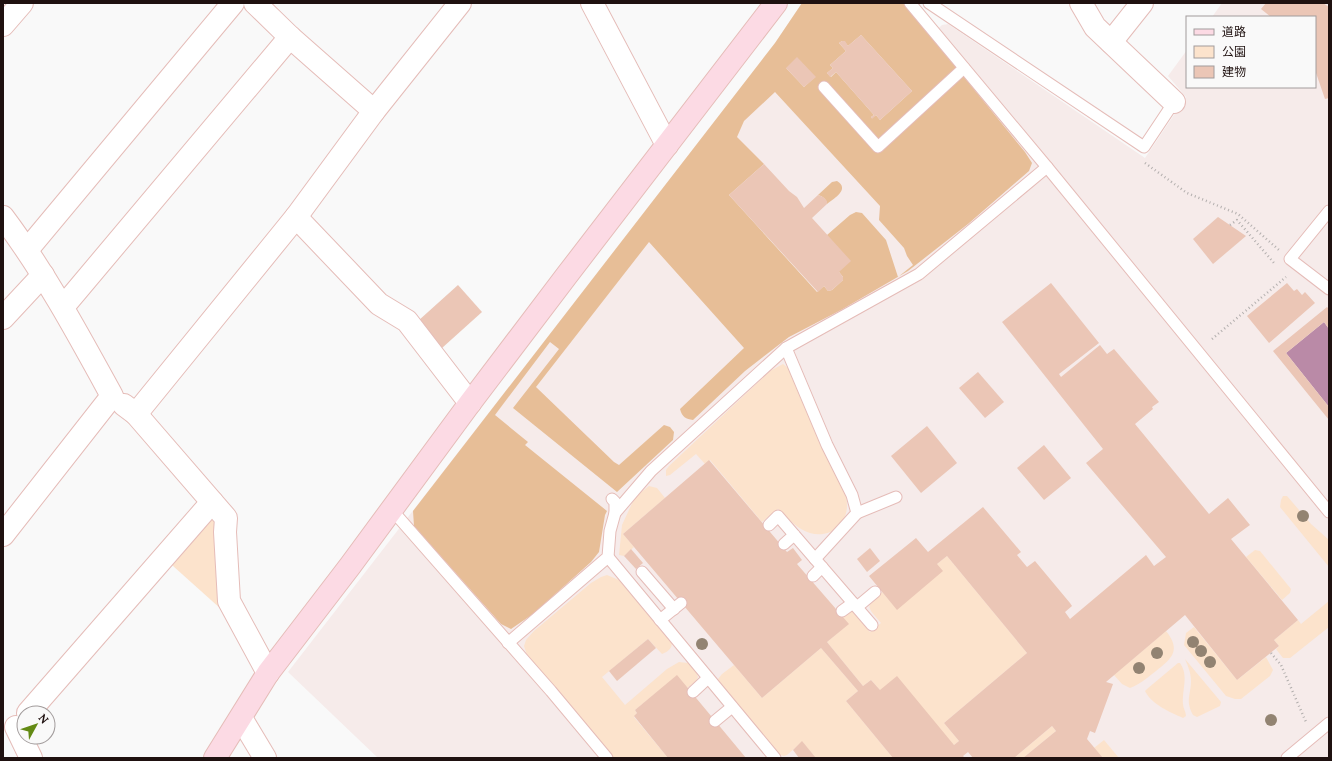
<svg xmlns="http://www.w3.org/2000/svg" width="1332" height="761" viewBox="0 0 1332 761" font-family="Lora,'Noto Sans JP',serif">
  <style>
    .built { fill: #f6ebea }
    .green { fill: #fce3cc }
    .forest { fill: #e7be97; fill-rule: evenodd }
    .water { fill: #ba8aa7 }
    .building { fill: #ebc6b6 }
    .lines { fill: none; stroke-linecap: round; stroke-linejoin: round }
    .lane-casing { stroke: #e5bcb8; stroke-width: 13 }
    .street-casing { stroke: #e5bcb8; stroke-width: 24 }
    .secondary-casing { stroke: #e5bcb8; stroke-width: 24 }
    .path { stroke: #b3afae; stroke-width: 2.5; stroke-dasharray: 1 3; stroke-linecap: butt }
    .lane { stroke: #fff; stroke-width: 11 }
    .street { stroke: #fff; stroke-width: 22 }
    .secondary { stroke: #fcdae4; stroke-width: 22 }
    .tree { fill: #928372 }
  </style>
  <rect width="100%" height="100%" fill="#f9f9f9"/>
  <!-- built -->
  <path class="built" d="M802,3H904L930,36L942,25L948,24L1145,158L1186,97L1168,76L1187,50V87H1315V17H1212L1222,3H1329V758H378L288,672L700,140L775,43Z"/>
  <!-- green -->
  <g class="green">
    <path d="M783,364L788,368L793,377L844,487C845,492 847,499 847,505C847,530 822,542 801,529C793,524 785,516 778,509L762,522L710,460L705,464L696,454L670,475L666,476V470L669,466L770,371Z"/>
    <path d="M649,486L657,488L665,498L623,534L634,547L624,556L619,555L622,525L635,497Z"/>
    <path d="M1283,496H1287L1311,524L1329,540V567L1280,507L1281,500Z"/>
    <path d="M207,512L225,532L221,609L163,557Z"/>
    <path d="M1255,550L1260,551L1291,589L1290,593L1282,600L1246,557Z"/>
    <path d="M947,556L1027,653L944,723L959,741L954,745L880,690L871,680L863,686L827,642L848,624L843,617L851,610L870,632L881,623C867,606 864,607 882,592L897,609L937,564Z"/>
    <path d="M607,575L619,580L671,641C674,647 668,652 662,654L648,639L602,677L625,705L667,669L679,662L688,663L696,672L698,677L696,681L687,688L677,676L635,710L637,713L634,717L668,758H612L527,655L524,646L526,640L534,631L591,583L601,577Z"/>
    <path d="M1329,601V627L1290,658H1283L1276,649L1279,646L1274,640L1298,620L1301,624Z"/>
    <path d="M1194,627L1237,680L1266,657L1273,670L1270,676L1241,699H1235L1226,696L1184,645L1186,633Z"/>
    <path d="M1166,631C1182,651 1171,659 1156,671C1147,678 1140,684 1130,688L1122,684L1114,675Z"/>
    <path d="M821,648L858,691L846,701L893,758H816L802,742L787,755L784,756L780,755L720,683L718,679L722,674L734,665L762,698Z"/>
    <path d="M1185,659L1221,702L1220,706L1197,717L1193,715C1185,700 1191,695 1191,681C1191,673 1188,666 1185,659Z"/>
    <path d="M1178,663H1180C1189,676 1182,689 1183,704C1183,708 1186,712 1186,716L1183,718C1170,712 1152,705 1145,691L1147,689Z"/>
    <path d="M1052,726L1056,731L1023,758H1014Z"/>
    <path d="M1104,740L1119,758H1103L1094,748Z"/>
  </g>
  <!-- forest -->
  <g class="forest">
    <path d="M802,3H904L1025,152L1032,163L1029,171L968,224L908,271L841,310L789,337L745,371L693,420C686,419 682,417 680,409L744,348L649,242L536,387L614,462L619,465L664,425L670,427L674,432L673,440L617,492L513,408L559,349L550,342L495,415L528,442L525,445L607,511L605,515L599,552L591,562L533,614L511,629L501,624L414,526L413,511L775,43ZM861,35L912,91L880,120L876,115L872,118L871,117L874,115L836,72L831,77L827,73L833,68L830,65L846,51L839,43L842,41H844L848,46ZM786,68L815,77L804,87ZM775,92L880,206L879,220L904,248L907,256L913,265L898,277L886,240L862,213L856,212L850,215L827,235L839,272L843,277V280L832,290L828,291L824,286L817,292L729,195L764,164L737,137L744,121Z"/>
    <path d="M837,181C850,189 835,198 827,204C826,199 824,197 818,195L832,182Z"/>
  </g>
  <!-- water -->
  <path class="water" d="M1324,322L1329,329V407L1286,353Z"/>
  <!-- building -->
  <g class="building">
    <path d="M1266,3H1323L1329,7V98L1325,99L1315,70V17H1271L1261,9Z"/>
    <path d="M861,35L912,91L880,120L876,115L872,119L871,117L874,115L836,72L830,77L827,73L833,68L830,65L846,51L839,43L842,41H845L848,46Z"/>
    <path d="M797,57L816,77L804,87L786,68Z"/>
    <path d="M764,164L789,191L797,197L804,208L818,195L823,197L827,201V204L812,218L851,261L839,272L843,277V280L832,290L828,291L824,286L818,292L729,195Z"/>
    <path d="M1218,217L1246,236L1213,264L1193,239Z"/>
    <path d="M1051,283L1099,343L1059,374L1061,377L1100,345L1107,354L1114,349L1159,402L1152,407L1153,409L1135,424L1209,514L1228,498L1250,525L1231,539L1298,620L1274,640L1279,646L1237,680L1185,615L1106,682L1113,684L1095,733L1090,731L1087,739L1103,758H1023L1056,731L1052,726L1014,758H973L968,752L963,756L965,758H893L846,701L858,691L821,648L762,698L623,534L709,460L787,552L793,548L802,560L797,564L849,624L827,642L863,686L871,680L880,690L897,676L954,745L959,741L944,723L1027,653L947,556L937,564L943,571L897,610L869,576L916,538L928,552L983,507L1021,552L1017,555L1027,567L1035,561L1070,603L1072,606L1065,612L1070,619L1146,555L1154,566L1166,557L1086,463L1103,449L1002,322Z"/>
    <path d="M1287,283L1294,291L1297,289L1302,295L1305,292L1315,303L1269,343L1247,316Z"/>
    <path d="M458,285L482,312L442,348L418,321Z"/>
    <path d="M1327,307L1329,309V329L1324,322L1286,353L1329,407V420L1273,351Z"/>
    <path d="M978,372L1004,402L985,418L959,388Z"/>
    <path d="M927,426L957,463L921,493L891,456Z"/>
    <path d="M1044,445L1071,478L1044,500L1017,468Z"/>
    <path d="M870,548L880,561L867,572L857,559Z"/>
    <path d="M631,549L643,563L636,569L624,556Z"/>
    <path d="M648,639L656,648L617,681L609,671Z"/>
    <path d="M677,675L746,758H668L634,716L637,713L635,710Z"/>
    <path d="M802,741L816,758H799L793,750Z"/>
  </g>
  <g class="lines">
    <defs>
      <g id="lane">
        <path d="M910,3L1047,167L1329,512"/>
        <path d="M929,3L1144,147L1174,102"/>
        <path d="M824,87L878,147L964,68"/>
        <path d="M1329,211L1290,259L1329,289"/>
        <path d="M786,348L827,445L852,495L857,513L815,559"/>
        <path d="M392,510L551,691L607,758"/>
        <path d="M615,513L651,471L786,348L919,274L1047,167"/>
        <path d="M857,513L896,497"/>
        <path d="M769,525L778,516L872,625"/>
        <path d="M784,544L794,535"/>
        <path d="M608,557L775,758"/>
        <path d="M642,572L674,609"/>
        <path d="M813,576L822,567"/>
        <path d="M857,607L875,592"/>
        <path d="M842,611L853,603"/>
        <path d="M660,620L681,603"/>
        <path d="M508,643L608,557L610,531L615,513V502L612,499"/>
        <path d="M693,692L708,678"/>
        <path d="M715,721L732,707"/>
        <path d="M1287,758L1329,723"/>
      </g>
      <g id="street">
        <path d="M255,3L290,37L374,111"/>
        <path d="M592,3L667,145"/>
        <path d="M1081,3L1095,27L1174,102"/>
        <path d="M3,25L22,3"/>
        <path d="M1111,42L1142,3"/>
        <path d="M3,217C45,273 78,334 112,396L3,535"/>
        <path d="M296,217L374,111L460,3"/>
        <path d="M27,250L233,3"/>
        <path d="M63,307L290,37"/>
        <path d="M3,318L43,275"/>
        <path d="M124,405L136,414L226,518L225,532L229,601L268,673"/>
        <path d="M136,414L296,217L379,304L407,321L470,403"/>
        <path d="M28,713L212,502"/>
        <path d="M241,718L265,758"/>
        <path d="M16,727L31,758"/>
      </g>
      <path id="secondary" d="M215,758L268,673L350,566L470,403L567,275L776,3"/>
    </defs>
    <!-- lane casing -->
    <use href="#lane" class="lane-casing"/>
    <!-- street casing -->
    <use href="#street" class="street-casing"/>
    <!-- secondary casing -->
    <use href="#secondary" class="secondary-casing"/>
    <!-- path -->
    <g class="path">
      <path d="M1145,163L1187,193L1238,214L1279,250"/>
      <path d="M1230,225L1237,220L1274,263"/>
      <path d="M1212,339L1286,277"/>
      <path d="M1271,653L1281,665L1306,722"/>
    </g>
    <!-- lane -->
    <use href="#lane" class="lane"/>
    <!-- street -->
    <use href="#street" class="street"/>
    <!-- secondary -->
    <use href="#secondary" class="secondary"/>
  </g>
  <!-- trees -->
  <g class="tree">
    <circle cx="1303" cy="516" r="6"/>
    <circle cx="1193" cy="642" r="6"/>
    <circle cx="702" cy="644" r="6"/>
    <circle cx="1201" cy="651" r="6"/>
    <circle cx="1157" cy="653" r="6"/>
    <circle cx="1210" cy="662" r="6"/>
    <circle cx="1139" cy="668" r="6"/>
    <circle cx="1271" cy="720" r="6"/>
  </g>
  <!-- border -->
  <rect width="1332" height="761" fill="none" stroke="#1f1110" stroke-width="8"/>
  <!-- legend -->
  <rect x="1186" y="16" width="130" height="72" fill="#f9f9f9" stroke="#a29c9c"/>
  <rect x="1194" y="29" width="20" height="6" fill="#fcdae4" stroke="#a29c9c"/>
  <text x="1222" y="36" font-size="12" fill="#1f1110">道路</text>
  <rect x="1194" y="46" width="20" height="12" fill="#fce3cc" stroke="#a29c9c"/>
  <text x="1222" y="56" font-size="12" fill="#1f1110">公園</text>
  <rect x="1194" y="66" width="20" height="12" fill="#ebc6b6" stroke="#a29c9c"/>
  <text x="1222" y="76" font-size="12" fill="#1f1110">建物</text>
  <!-- north arrow -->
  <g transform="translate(36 725) rotate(50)"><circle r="19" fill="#f9f9f9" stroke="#a29c9c"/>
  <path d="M0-3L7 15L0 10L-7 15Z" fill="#638a14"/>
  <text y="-6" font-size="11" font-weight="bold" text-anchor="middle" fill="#1f1110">N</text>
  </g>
</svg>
